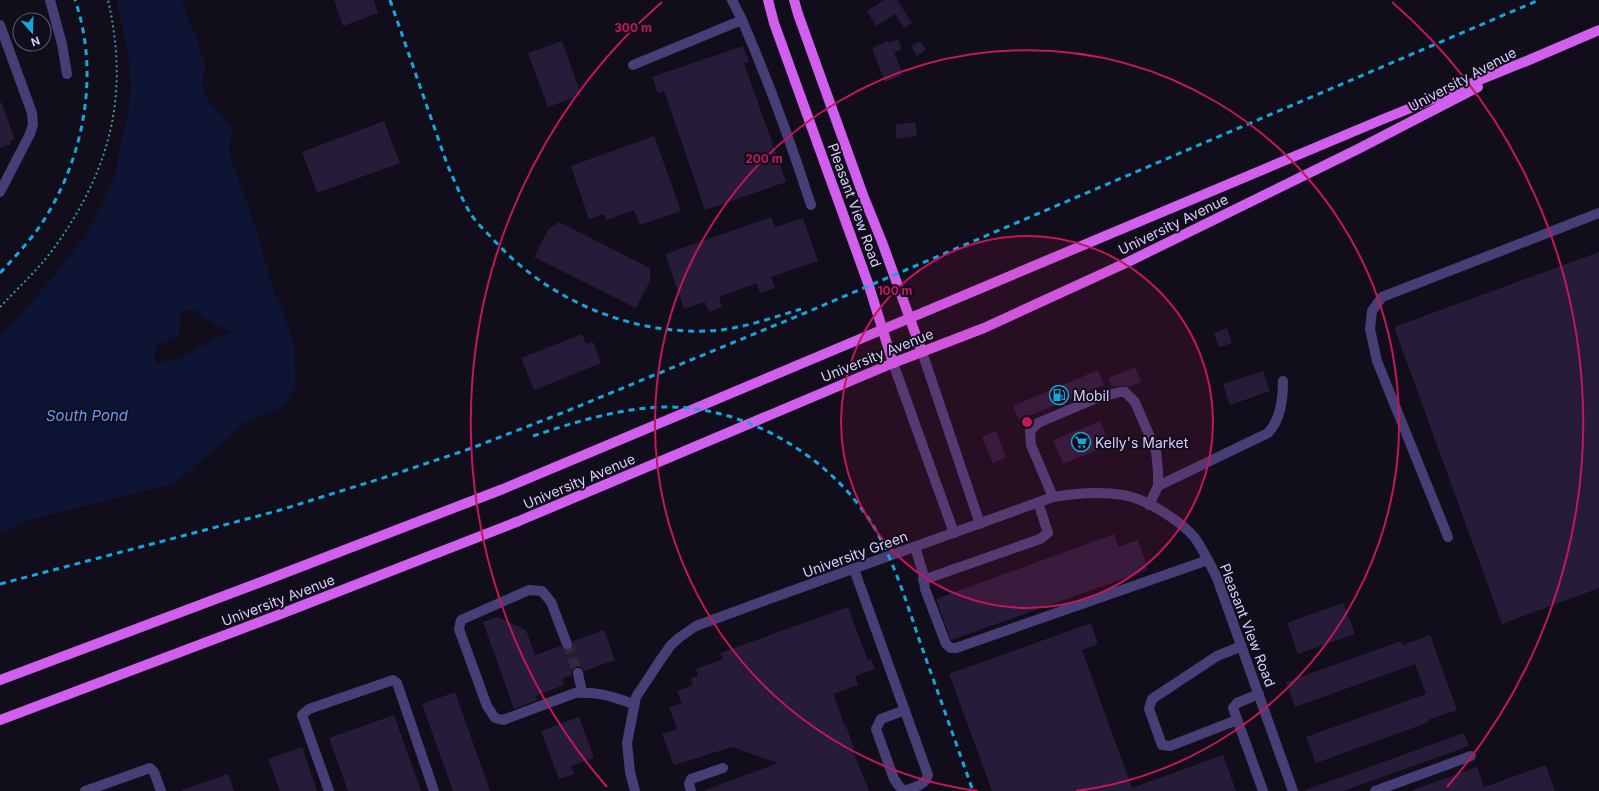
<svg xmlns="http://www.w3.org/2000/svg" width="1599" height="791" viewBox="0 0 1599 791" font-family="Inter,sans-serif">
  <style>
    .water { fill: #0d1434; fill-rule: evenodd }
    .building { fill: #271b3a }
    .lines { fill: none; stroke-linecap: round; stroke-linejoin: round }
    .minor-tunnel { stroke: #302a3c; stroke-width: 10; stroke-dasharray: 10 5; stroke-linecap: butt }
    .path { stroke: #3996a1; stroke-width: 2; stroke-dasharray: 2 3; stroke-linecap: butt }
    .minor { stroke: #493d75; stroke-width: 10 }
    .major { stroke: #d15fee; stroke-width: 10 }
    .rail { stroke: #17a6db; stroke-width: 3; stroke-dasharray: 6 5; stroke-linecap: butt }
    .ring { fill: none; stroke: #c2185b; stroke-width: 2 }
    .labels { text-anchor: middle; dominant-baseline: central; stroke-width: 4; stroke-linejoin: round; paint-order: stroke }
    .street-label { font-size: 14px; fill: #d9ccfa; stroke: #120d1b }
    .poi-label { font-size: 14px; fill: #d9ccfa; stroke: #120d1b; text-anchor: start }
    .water-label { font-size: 15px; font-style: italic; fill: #6597ef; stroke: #120d1b }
    .centre { fill: #c2185b; stroke: #120d1b; stroke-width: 2 }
    .ring-label { font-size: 12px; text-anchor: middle; font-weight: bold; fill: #c2185b; stroke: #120d1b; stroke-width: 4; stroke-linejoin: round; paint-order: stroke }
  </style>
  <rect width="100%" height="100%" fill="#120d1b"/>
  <!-- water -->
  <path class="water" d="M116,0H181L195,34L205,66L202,85L209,101L226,120L233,130L229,147L231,159L255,225L273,289L284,314L294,345L296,387L284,406L245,423L175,483L29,520L0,533V337L36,297L85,237L102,205L114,178L128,112L131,86L128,51ZM183,309L194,311L220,328L234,332L215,338L181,357L157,364L154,354L158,345L179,336V322Z"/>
  <!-- building -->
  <g class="building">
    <path d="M334,0H374L378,13L343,26Z"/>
    <path d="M884,0H897L912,23L904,28L895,14L876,26L867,11Z"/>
    <path d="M898,39L902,49L894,52L903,75L885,82L872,48L888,41L889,43Z"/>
    <path d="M562,41L581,95L548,107L528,53Z"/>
    <path d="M920,41L926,50L917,56L911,46Z"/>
    <path d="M743,46L749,62L744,63L786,182L705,210L664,91L658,93L652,77Z"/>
    <path d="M0,102H1L15,139L10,141L11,144L0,148Z"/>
    <path d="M384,121L400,163L317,193L302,152Z"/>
    <path d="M915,122L917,136L897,139L895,125Z"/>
    <path d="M654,136L681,211L640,225L634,210L607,220L604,214L589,219L571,166Z"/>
    <path d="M771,217L775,227L803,218L818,261L771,277L775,288L760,293L757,283L719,297L722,307L709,312L705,302L684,309L665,254Z"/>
    <path d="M559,222L650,268V281L636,308L534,257L548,230Z"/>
    <path d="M1599,252V588L1502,624L1394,327Z"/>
    <path d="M1227,328L1232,343L1219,347L1214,333Z"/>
    <path d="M582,334L586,344L593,342L601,363L534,390L521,358Z"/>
    <path d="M1135,367L1141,382L1128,387L1120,386L1112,387L1108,378Z"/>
    <path d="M1098,370L1104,385L1019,420L1013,406Z"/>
    <path d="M1263,371L1270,391L1230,405L1223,384Z"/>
    <path d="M1100,421L1110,445L1063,464L1053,440Z"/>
    <path d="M996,431L1006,457L993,463L982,437Z"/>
    <path d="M1114,534L1118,547L1138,540L1148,570L951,640L936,599Z"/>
    <path d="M1343,603L1355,634L1298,654L1287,623Z"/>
    <path d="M848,607L868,661L871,659L875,669L855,676L858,685L833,694L845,726H846L854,748L852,749L869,791H705V790L778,763L732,747L674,765L662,734L677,729L669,707L682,703L677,691L693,685L690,679L698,676L696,669L723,659L720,653Z"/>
    <path d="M498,617L526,630L535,655L561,646L563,649L569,650L572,648L573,641L604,630L615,660L584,671L580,667H576L572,671V675L562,679L564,685L535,696L537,700L514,709L483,622Z"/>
    <path d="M1091,623L1098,644L1082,650L1132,788L1223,755L1236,791H992L949,674Z"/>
    <path d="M1430,635L1457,710L1428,720L1429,722L1316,763L1306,737L1426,694L1415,664L1295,707L1286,682L1401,641L1403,645Z"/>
    <path d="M455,692L490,791H453L422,704Z"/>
    <path d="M394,715L421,791H348L329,738Z"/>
    <path d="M579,717L594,758L571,766L574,774L559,779L541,731Z"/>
    <path d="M1464,733L1469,746L1343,791H1306L1305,790Z"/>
    <path d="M302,747L317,791H280L268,759Z"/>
    <path d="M1546,765L1555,791H1413V790L1477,767L1484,787Z"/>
    <path d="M228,774L234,791H183L182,790Z"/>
  </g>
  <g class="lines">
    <!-- minor-tunnel -->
    <path class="minor-tunnel" d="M567,644L578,673"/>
    <!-- path -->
    <path class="path" d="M0,307C20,286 43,265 59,241C112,164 129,92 108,0"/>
    <!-- minor -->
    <g class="minor">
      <path d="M50,0L62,44L67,74"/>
      <path d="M742,20C768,80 791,143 811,205"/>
      <path d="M0,25L32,113L33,124L30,134L0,192"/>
      <path d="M633,65L742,20L732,0"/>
      <path d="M922,352L980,524"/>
      <path d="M893,363L954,533"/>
      <path d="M1158,486L1268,433C1281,419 1283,399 1283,381"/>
      <path d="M1053,497L1031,445L1030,431L1038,423L1097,398L1120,392H1125L1135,402L1156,451L1158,471V486L1149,505"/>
      <path d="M1448,537L1377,361L1370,329L1372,311L1382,297L1599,213"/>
      <path d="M915,547L923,573L925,589L946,644L951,648H956L1208,560"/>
      <path d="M854,569L928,775C925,786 914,787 904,791L899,786L894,779L876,729L881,719L905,710"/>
      <path d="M923,580L1040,539L1048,533L1038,502"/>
      <path d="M567,644L551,602L542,591L529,590L461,620L459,629L487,706L495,718L503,720L575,693C598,691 613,697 634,704"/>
      <path d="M578,673L582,692"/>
      <path d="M1259,694L1237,703L1233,708L1263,791"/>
      <path d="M1237,720L1170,746L1162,745L1149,709L1152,699L1217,656L1242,646"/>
      <path d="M85,791L150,768L154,772L161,791"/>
      <path d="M329,791L302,715L309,709L393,680L397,683L434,791"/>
      <path d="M635,791L630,772L627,743L636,697L661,659L671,645L680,637L696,626L769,599L1053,497C1076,493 1099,491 1123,495C1145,498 1181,521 1195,538C1204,551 1210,564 1217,578L1293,791"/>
      <path d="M691,791L689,784L691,779L723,768"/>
      <path d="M1375,791L1471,756"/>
    </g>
    <!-- major -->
    <g class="major">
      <path d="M768,0L774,23L869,286L893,363"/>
      <path d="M794,0L798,14L863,195L882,242L922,352"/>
      <path d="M0,680L269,579L503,489L1381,120L1529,60L1599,30"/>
      <path d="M0,720L278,615L519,521L893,363L984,328L1128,262L1358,149L1478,87"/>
    </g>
    <!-- rail -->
    <g class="rail">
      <path d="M390,0L447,164C454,180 461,197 470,213C476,222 484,230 492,238C545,298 627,334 707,331C739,330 771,318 801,309"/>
      <path d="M0,273C14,258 28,243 40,226C83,162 101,75 75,0"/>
      <path d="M533,436C575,422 620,408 664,407C748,405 839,461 879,536C896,568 907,604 919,639C937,690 955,740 973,791"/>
      <path d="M0,584L277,511L389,476L472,448L567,411L805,313L1539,0"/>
    </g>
  </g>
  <!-- distance rings -->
  <circle cx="1027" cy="422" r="186" fill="#c2185b" fill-opacity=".12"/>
  <g class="ring">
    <circle cx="1027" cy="422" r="186"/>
    <path d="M978 791A372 372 0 1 1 1076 791"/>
    <path d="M607 787A557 557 0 0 1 662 2M1392 2A557 557 0 0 1 1447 787"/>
  </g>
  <!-- icons -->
  <defs>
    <symbol id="fuel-ring" viewBox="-11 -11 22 22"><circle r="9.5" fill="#120d1b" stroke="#17a6db" stroke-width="1.5"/><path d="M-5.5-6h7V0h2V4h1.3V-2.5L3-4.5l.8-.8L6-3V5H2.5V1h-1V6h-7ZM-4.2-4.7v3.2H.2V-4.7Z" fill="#17a6db"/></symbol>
    <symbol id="supermarket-ring" viewBox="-11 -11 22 22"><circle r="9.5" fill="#120d1b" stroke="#17a6db" stroke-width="1.5"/><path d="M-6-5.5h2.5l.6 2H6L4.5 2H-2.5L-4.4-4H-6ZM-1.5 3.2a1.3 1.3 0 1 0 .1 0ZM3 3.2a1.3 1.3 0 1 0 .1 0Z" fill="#17a6db"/></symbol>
  </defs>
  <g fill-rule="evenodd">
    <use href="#fuel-ring" x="1048" y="384" width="22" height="22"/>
    <use href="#supermarket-ring" x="1070" y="431" width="22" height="22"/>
  </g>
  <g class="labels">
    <!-- street labels -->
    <g class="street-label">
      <text transform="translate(1462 79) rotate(-28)">University Avenue</text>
      <text transform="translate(855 205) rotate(70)">Pleasant View Road</text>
      <text transform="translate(1173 224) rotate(-26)">University Avenue</text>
      <text transform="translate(877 355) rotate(-22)">University Avenue</text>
      <text transform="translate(579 481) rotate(-23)">University Avenue</text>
      <text transform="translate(855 554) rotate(-20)">University Green</text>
      <text transform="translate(278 600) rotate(-21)">University Avenue</text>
      <text transform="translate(1248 625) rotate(69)">Pleasant View Road</text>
    </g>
    <!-- poi labels -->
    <g class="poi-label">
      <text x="1073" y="395">Mobil</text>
      <text x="1095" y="442">Kelly's Market</text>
    </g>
    <!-- water labels -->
    <g class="water-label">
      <text x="87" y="415">South Pond</text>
    </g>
  </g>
  <circle cx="1027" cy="422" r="6" class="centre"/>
  <g class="ring-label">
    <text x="633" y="32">300 m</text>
    <text x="764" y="163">200 m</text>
    <text x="895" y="295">100 m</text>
  </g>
  <!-- north arrow -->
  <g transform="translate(32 32) rotate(160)"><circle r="19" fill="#120d1b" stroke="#625974"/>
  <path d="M0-3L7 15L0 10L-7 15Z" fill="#17a6db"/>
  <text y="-6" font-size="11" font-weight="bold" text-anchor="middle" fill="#d9ccfa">N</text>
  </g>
</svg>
